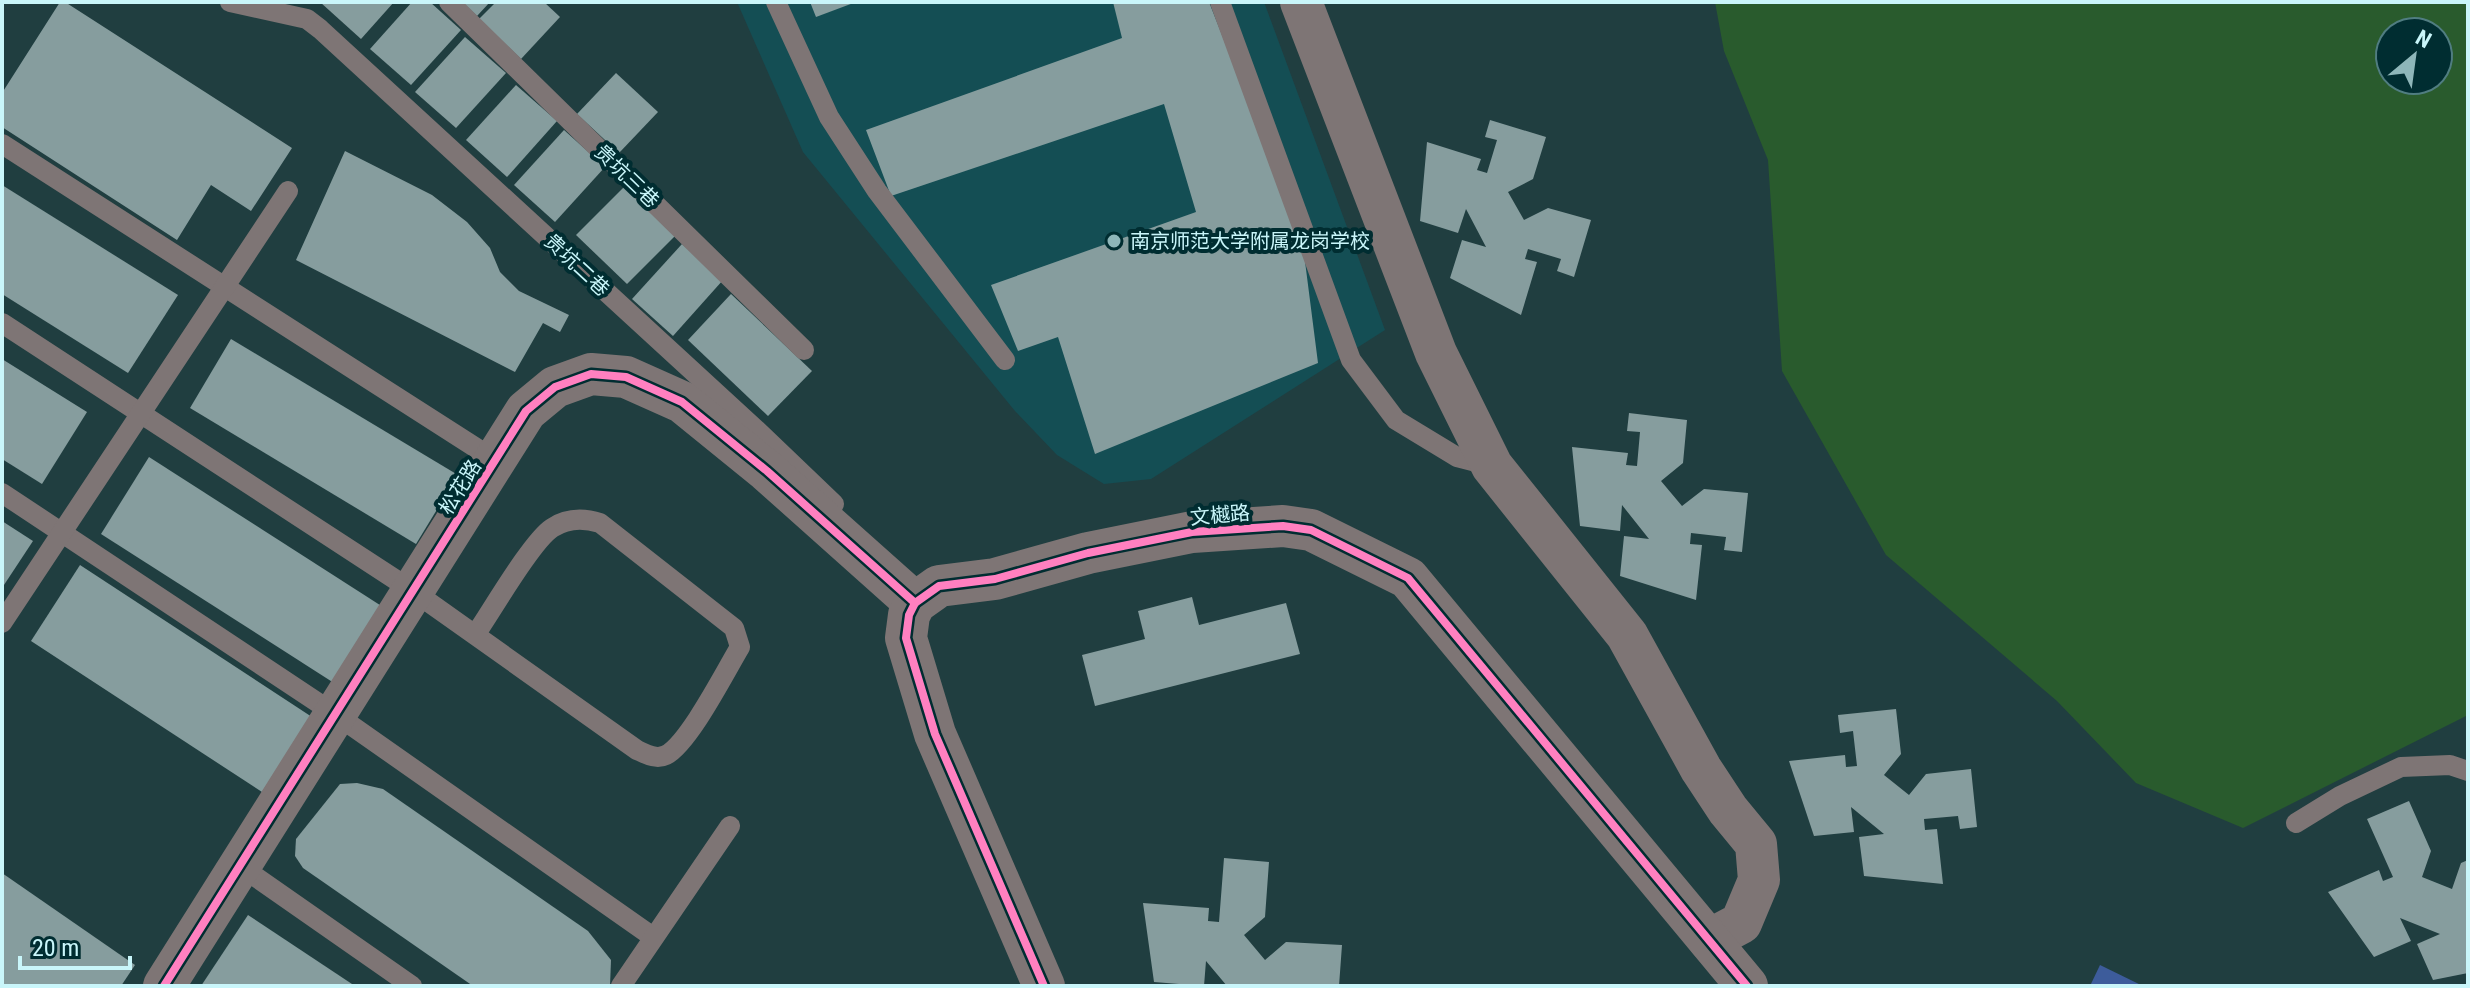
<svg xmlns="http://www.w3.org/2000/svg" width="2470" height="988" viewBox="0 0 2470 988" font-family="'Roboto Condensed','Noto Sans SC',sans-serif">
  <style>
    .built { fill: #144e54 }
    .green { fill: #295b2d; fill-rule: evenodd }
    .water { fill: #3d5c9b }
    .building { fill: #869d9e }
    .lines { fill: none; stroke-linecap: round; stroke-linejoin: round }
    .lane { stroke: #7e7575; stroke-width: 20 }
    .street { stroke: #7e7575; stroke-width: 42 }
    .cycleway-casing { stroke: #002d31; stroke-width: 13 }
    .cycleway { stroke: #ff80c0; stroke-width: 8 }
    .poi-dot { fill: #8eb6b9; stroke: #002d31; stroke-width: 3 }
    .labels { text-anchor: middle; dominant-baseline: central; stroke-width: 8; stroke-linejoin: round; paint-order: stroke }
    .street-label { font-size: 20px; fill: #c9f6fa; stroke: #002d31 }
    .poi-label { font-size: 20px; fill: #c9f6fa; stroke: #002d31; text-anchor: start }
  </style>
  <rect width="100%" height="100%" fill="#203e40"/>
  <!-- built -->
  <path class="built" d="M737,2H1264L1385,330L1151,479L1104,484L1057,455L1015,411L803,152Z"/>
  <!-- green -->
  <path class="green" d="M1715,2H2468V715L2243,828L2136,783L2057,701L1886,555L1782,371L1768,160L1724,51ZM2390,32H2438V80H2390Z"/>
  <!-- water -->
  <path class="water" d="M2100,965L2143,986H2090Z"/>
  <!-- building -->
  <g class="building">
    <path d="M60,2H65L292,148L251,211L211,185L177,240L2,127V93Z"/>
    <path d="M320,2H394L361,39Z"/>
    <path d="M412,2H430L461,30L411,85L370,49Z"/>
    <path d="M462,2H490L477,16Z"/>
    <path d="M496,2H544L560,17L521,59L479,19Z"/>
    <path d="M810,2H856L816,17Z"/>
    <path d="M1113,2H1209L1302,238L1318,363L1095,454L1058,337L1018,351L991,285L1196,212L1164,104L891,196L866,130L1122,38Z"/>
    <path d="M465,37L506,73L456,128L415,92Z"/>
    <path d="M616,73L658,112L619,153L577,114Z"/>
    <path d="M516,85L557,121L507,177L466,140Z"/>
    <path d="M1490,120L1546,137L1533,179L1508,192L1524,220L1548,208L1591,220L1574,277L1557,271L1561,259L1528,249L1525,259L1537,262L1521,315L1450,278L1462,240L1486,247L1466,209L1458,233L1420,221L1427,142L1481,159L1477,170L1487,173L1497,140L1485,137Z"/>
    <path d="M564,130L605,167L555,222L514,185Z"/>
    <path d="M345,151L432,195L467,222L490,248L500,272L519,291L569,315L560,332L543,323L515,372L296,260Z"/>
    <path d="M2,185L178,295L128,373L2,294Z"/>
    <path d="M624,187L675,236L627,284L576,235Z"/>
    <path d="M682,244L723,280L673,336L632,299Z"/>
    <path d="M731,294L812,371L768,416L688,340Z"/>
    <path d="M231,339L458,475L416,544L190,408Z"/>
    <path d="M2,359L87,412L42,484L2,459Z"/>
    <path d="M1629,413L1687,420L1683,463L1661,481L1682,506L1704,489L1748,493L1742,552L1724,550L1726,537L1691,533L1690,544L1702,545L1696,600L1620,576L1624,536L1649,539L1622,505L1620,531L1580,526L1572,447L1628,453L1626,465L1637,466L1640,432L1627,431Z"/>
    <path d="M149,457L383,607L334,683L101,534Z"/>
    <path d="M2,521L33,541L2,588Z"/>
    <path d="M80,565L312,717L262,792L31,641Z"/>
    <path d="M1192,597L1199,625L1286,603L1300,654L1095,706L1082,655L1145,639L1138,611Z"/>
    <path d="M1896,709L1901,754L1884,775L1909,795L1926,774L1971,769L1977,827L1960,829L1958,816L1924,819L1925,830L1937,829L1943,884L1864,876L1859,837L1884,834L1851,807L1854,832L1814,836L1789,761L1845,755L1846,767L1857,766L1853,731L1840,733L1838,715Z"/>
    <path d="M357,783L383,789L588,931L611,960L610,986H473L303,868L295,856L296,839L340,784Z"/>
    <path d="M2409,801L2431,851L2422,877L2452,889L2461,863L2468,860V973L2433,980L2417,944L2440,934L2400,918L2411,941L2374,957L2328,892L2379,870L2383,881L2393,877L2367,819Z"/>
    <path d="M1224,858L1269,862L1265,917L1244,935L1265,960L1286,942L1342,945L1339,986H1227L1206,961L1204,986L1154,982L1143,903L1209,908L1208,921L1219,922Z"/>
    <path d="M2,873L135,965L121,986H2Z"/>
    <path d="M248,915L355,986H201Z"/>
  </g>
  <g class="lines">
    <!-- lane -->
    <g class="lane">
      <path d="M230,2L307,19L320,29L761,434L834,504"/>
      <path d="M449,2L804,350"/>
      <path d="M776,2L829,117L877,191L1005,360"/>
      <path d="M1220,2L1351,360L1396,420L1457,457L1492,466"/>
      <path d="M2,144L495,460"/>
      <path d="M2,323L413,591L637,750C646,754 656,760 666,755C689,743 725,672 740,647L734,628L600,523C584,518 567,518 552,528C532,541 491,612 475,635"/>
      <path d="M2,493L335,714L653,937"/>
      <path d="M2,623L288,191"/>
      <path d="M2296,823L2340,796L2401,767L2450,765L2468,771"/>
      <path d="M240,866L412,986"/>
      <path d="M621,986L730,826"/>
    </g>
    <!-- street -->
    <g class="street">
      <path d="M1301,2L1436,353L1492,466L1627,635L1701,769L1728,810L1756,844L1759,880L1741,923L1709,940"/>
      <path d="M164,986L526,411L555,387L591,374L626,377L682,402L767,471L915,603"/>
      <path d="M1044,986L935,734L906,638L909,615L915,603L939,586L995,579L1088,553L1192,532L1283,526L1311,530L1408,578L1747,986"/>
    </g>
    <defs>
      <g id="cycleway">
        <path d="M164,986L526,411L555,387L591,374L626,377L682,402L767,471L915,603"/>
        <path d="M1044,986L935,734L906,638L909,615L915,603L939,586L995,579L1088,553L1192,532L1283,526L1311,530L1408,578L1747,986"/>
      </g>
    </defs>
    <!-- cycleway casing -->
    <use href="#cycleway" class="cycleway-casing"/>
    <!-- cycleway -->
    <use href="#cycleway" class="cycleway"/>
  </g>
  <!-- markers -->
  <circle class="poi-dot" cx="1114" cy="241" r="8"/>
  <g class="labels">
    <!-- street labels -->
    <g class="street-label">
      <text transform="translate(627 176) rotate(44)">贵坑三巷</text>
      <text transform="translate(577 265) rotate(43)">贵坑二巷</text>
      <text transform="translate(460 487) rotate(-58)">松花路</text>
      <text transform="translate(1220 515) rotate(-5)">文樾路</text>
    </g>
    <!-- poi labels -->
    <g class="poi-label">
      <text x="1130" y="241">南京师范大学附属龙岗学校</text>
    </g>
  </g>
  <!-- border -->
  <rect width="2470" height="988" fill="none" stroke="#c9f6fa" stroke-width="8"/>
  <!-- north arrow -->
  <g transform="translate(2414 56) rotate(29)"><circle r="38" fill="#002d31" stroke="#507d81" stroke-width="2"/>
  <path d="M0-6L14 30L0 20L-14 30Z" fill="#8eb6b9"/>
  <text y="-12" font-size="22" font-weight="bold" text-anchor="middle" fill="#c9f6fa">N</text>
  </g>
  <!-- scale -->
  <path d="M20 956v12h110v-12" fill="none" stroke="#c9f6fa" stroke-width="4"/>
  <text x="32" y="956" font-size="24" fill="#c9f6fa" stroke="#002d31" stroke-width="6" paint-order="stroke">20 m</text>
</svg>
